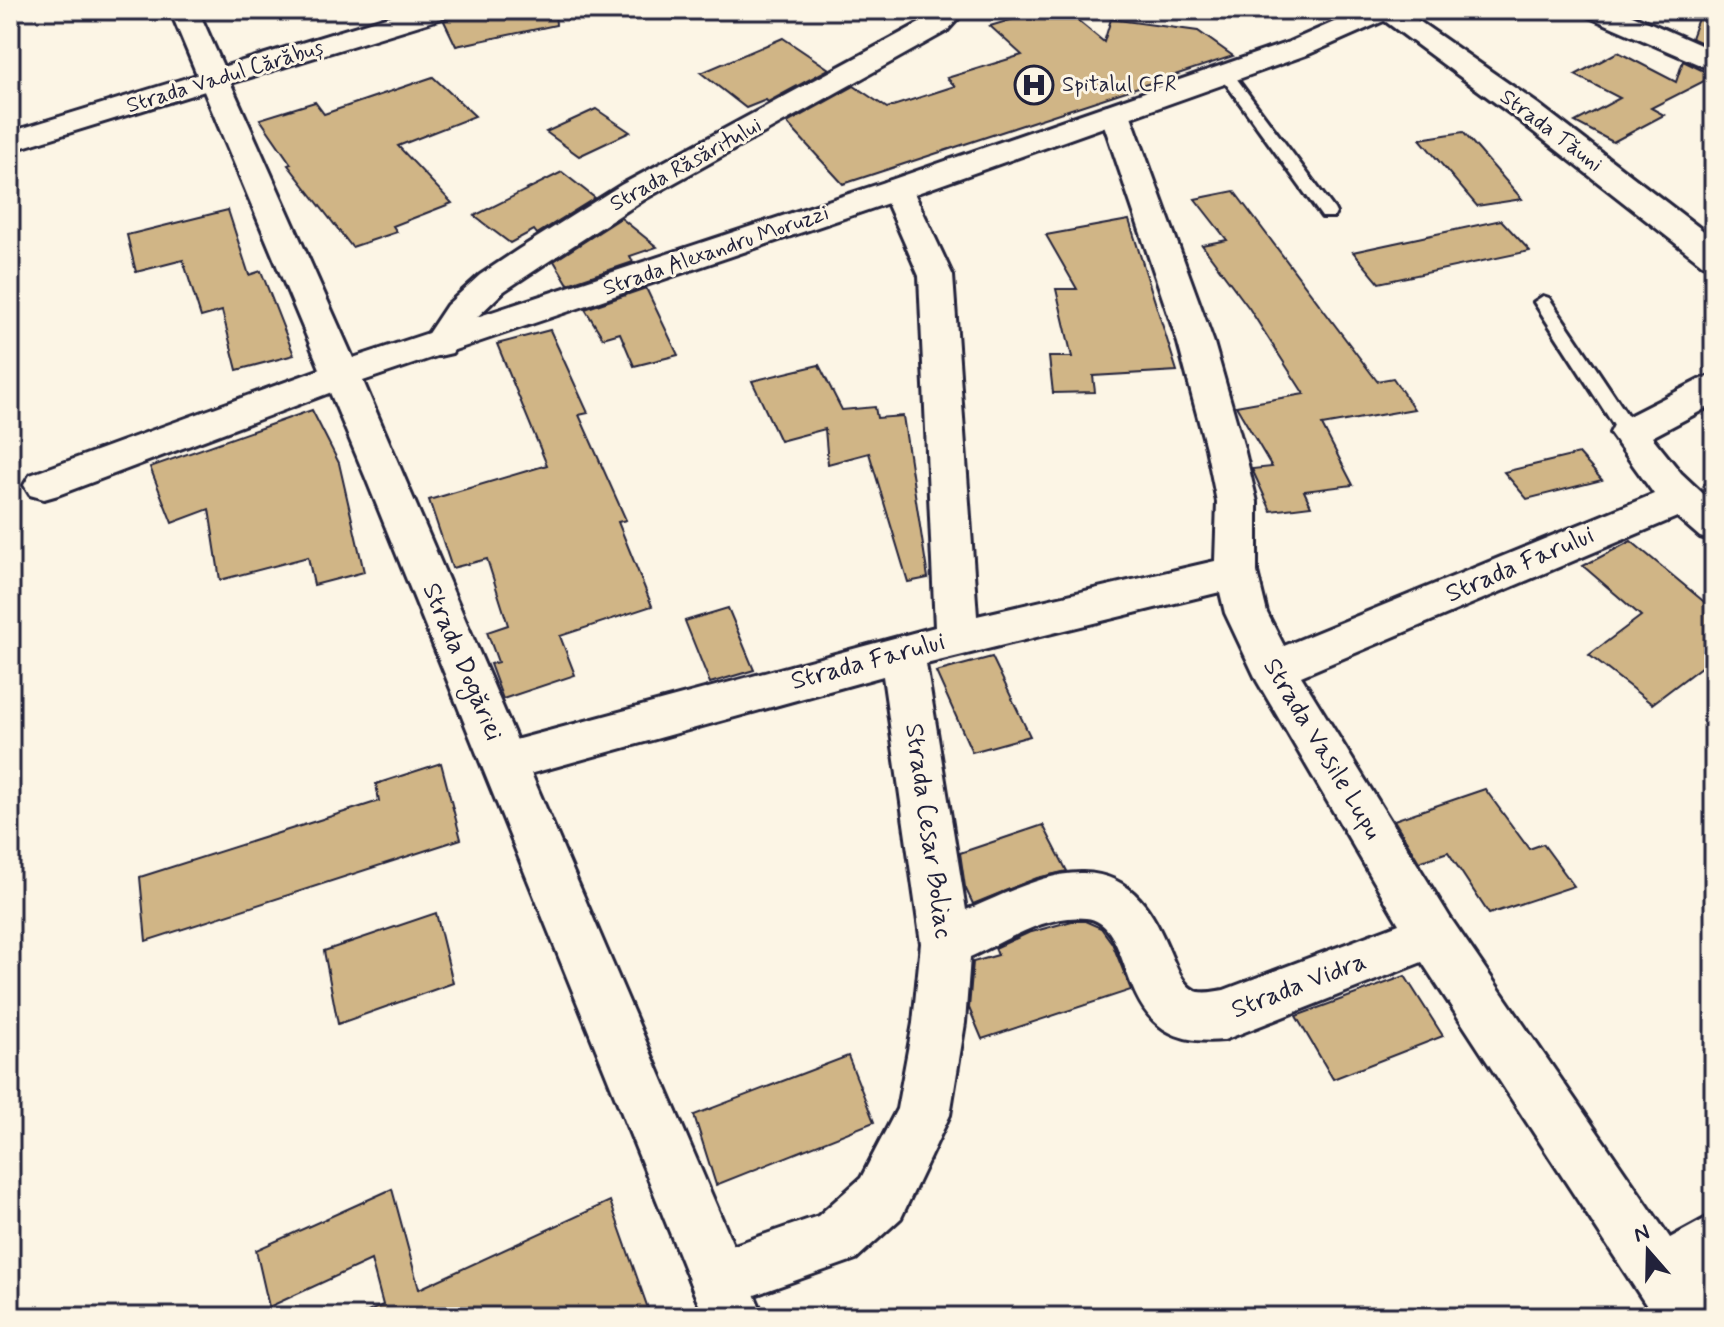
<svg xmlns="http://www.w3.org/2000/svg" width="1724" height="1327" viewBox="0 0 1724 1327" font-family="Mynerve,sans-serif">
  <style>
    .building { fill: #d0b586; stroke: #22223b; stroke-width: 2 }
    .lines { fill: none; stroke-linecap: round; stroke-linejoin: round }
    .lane-casing { stroke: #22223b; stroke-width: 6 }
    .street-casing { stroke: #22223b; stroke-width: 6 }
    .secondary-casing { stroke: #22223b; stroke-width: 6 }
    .lane { fill: #fcf5e5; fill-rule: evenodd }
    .street { fill: #fcf5e5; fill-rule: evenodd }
    .secondary { fill: #fcf5e5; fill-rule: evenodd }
    .labels { text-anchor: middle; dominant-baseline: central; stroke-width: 6; stroke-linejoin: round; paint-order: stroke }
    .far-street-label { font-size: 22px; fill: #22223b; stroke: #fcf5e5 }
    .far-poi-label { font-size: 22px; fill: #22223b; stroke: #fcf5e5; text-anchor: start }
    .street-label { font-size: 26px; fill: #22223b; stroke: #fcf5e5 }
  </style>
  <rect width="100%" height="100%" fill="#fcf5e5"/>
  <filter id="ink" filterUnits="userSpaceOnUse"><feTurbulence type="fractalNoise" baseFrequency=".0125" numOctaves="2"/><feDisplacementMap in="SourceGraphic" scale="16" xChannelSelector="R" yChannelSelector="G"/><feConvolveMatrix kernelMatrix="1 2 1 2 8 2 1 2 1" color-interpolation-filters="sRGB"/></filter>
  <g filter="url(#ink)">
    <!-- building -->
    <g class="building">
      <path d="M477,10H555L556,25L456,46L444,21L453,15Z"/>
      <path d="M1044,10H1065L1104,42L1111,19L1198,31L1233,56L843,184L787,123L854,86L887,108L955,86L947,78L1022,55L990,26Z"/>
      <path d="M1701,10H1714V48L1691,38Z"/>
      <path d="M783,38L829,69L768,102L766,100L746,108L701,73Z"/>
      <path d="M1618,52L1676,82L1683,61L1714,76L1651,108L1664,115L1613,142L1575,122L1620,98L1575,75Z"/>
      <path d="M433,77L475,116L398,146L452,203L393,226L397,232L352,247L288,165L291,164L260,119L315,102L324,114Z"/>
      <path d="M596,109L630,132L579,156L546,132Z"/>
      <path d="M1463,132L1522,199L1477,206L1420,139Z"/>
      <path d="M562,172L595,198L537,234L534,230L510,243L474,216Z"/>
      <path d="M1234,191L1377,381L1393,378L1414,409L1322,425L1353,485L1304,491L1311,506L1271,511L1252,469L1272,467L1236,406L1304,394L1249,308L1202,245L1227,240L1195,199Z"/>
      <path d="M228,210L249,275L261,271L294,355L237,370L222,311L201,317L183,260L136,272L127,235Z"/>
      <path d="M621,218L657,247L630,256L633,262L568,284L554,261Z"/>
      <path d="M1129,220L1177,371L1093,376L1095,392L1053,393L1049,357H1072L1056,289H1077L1046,235Z"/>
      <path d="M1501,220L1530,251L1379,283L1353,252Z"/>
      <path d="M646,288L678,355L634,366L620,333L603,338L585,309Z"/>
      <path d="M550,330L588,413L579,415L626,520L618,522L652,606L560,636L575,675L503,699L490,664L498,662L487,632L508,625L487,559L452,568L429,500L547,465L497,344Z"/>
      <path d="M819,365L842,410L875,407L877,418L903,416L928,578L908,582L869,453L828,464L825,429L780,441L752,381Z"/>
      <path d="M312,410L339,463L364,572L314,585L308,557L220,580L209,509L172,523L150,467Z"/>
      <path d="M1579,454L1602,480L1527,499L1504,472Z"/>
      <path d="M1631,541L1714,610V657L1652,704L1589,655L1641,616L1583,566Z"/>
      <path d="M728,608L754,670L710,683L685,621Z"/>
      <path d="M992,657L1030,736L972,752L936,672Z"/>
      <path d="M441,763L461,839L146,941L140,877L379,801L376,784Z"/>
      <path d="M1485,789L1529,849L1543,844L1574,886L1489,914L1448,852L1419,862L1394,820Z"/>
      <path d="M1043,825L1067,871L1037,878L973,904L965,887L960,853Z"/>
      <path d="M436,913L453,983L338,1024L324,951Z"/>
      <path d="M1072,921H1085L1101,928L1112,943L1131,990L982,1039L969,1008L973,962L998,955L995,948L1028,933Z"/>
      <path d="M1405,976L1443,1036L1333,1079L1296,1016Z"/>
      <path d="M848,1056L874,1122L716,1185L694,1115Z"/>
      <path d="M392,1189L419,1289L610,1201L651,1317H357L383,1305L371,1260L269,1307L256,1250Z"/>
    </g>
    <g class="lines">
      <defs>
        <g id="lane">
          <path d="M1226,70L1231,71L1334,209L1336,213L1334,217H1322L1219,74Z"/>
          <path d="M1543,296L1549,298L1636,428L1639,433L1636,438H1622L1534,302Z"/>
        </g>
        <g id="street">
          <path d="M409,10H453L449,16L10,151V132Z"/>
          <path d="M936,10H966L947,31L645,199L543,265L504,291L473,321L452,353L439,356L426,353L421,344L447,305L480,275L519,249L621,185L927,19Z"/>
          <path d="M1370,10H1403L1538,104L1714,239V267L1702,264L1516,118Z"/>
          <path d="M1115,104L1126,106L1130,113L1214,343L1244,448L1257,502V572L1267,613L1284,646L1654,494L1610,433L1615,423L1701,379L1714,375V404L1652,437L1681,473L1714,504V541L1700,537L1677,517L1301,676L1451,919L1670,1238L1714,1214V1277L1702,1285L1714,1305V1317H1654L1422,962L1224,1040C1107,1052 1142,924 1086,918C1048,913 1004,942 970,957L965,1023L950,1115L901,1218L856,1259L718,1308L697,1300L689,1279L697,1258L818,1216L861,1178L897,1109L913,1023L921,943L883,676L504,781L488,776L481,762L488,748L504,743L935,627L919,276L881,189L885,182L897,179L909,182L953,276L977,616L1215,561L1217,502L1206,448L1178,343L1100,113L1104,106ZM1220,592L1225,613L1257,681L1399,924L1224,990C1215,991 1202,995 1194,990C1182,984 1176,966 1171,955C1154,913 1133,874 1083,873C1044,872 1001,896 966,910L926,664Z"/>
          <path d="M340,362L353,366L359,375L353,384L58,495L44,499L30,495L24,485L30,475Z"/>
        </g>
        <g id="secondary">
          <path d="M170,10H198L353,358L885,182L1289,42L1361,10H1399L1395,16L1309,54L909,196L363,381L764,1317H704L365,476Z"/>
          <path d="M1583,10H1621L1714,51V71L1587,16Z"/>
        </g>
      </defs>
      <!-- lane casing -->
      <use href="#lane" class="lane-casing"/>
      <!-- street casing -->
      <use href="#street" class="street-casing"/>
      <!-- secondary casing -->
      <use href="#secondary" class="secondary-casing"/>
      <!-- lane -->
      <use href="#lane" class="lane"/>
      <!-- street -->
      <use href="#street" class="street"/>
      <!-- secondary -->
      <use href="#secondary" class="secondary"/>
    </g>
  </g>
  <!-- icons -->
  <defs>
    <symbol id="hospital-ring" viewBox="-11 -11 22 22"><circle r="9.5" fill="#fcf5e5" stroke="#22223b" stroke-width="1.5"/><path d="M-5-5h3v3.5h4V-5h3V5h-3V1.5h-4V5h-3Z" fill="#22223b"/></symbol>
  </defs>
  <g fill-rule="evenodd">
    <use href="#hospital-ring" x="1012" y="63" width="44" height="44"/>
  </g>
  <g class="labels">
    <!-- far-street labels -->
    <g class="far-street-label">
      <text transform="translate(225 77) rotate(-17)">Strada Vadul Cărăbuș</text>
      <text transform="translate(1551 131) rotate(37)">Strada Tăuni</text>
      <text transform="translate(686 165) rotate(-29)">Strada Răsăritului</text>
      <text transform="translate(716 251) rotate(-19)">Strada Alexandru Moruzzi</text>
    </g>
    <!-- far-poi labels -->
    <g class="far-poi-label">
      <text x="1062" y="85">Spitalul CFR</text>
    </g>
    <!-- street labels -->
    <g class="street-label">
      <text transform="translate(1520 565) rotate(-23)">Strada Farului</text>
      <text transform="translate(462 662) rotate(67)">Strada Dogăriei</text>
      <text transform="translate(868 662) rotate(-15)">Strada Farului</text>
      <text transform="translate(1322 749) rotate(59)">Strada Vasile Lupu</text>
      <text transform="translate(928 831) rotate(82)">Strada Cesar Boliac</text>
      <text transform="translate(1299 986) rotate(-21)">Strada Vidra</text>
    </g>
  </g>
  <!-- margin -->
  <rect width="1724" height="1327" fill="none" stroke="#fcf5e5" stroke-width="40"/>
  <rect x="20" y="20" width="1684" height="1287" fill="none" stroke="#22223b" stroke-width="3" filter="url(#ink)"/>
  <!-- north arrow -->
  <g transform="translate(1648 1251) rotate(340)" stroke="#fcf5e5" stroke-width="6" paint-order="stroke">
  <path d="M0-6L14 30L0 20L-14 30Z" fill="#22223b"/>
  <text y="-12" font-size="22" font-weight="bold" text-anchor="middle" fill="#22223b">N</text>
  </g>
</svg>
